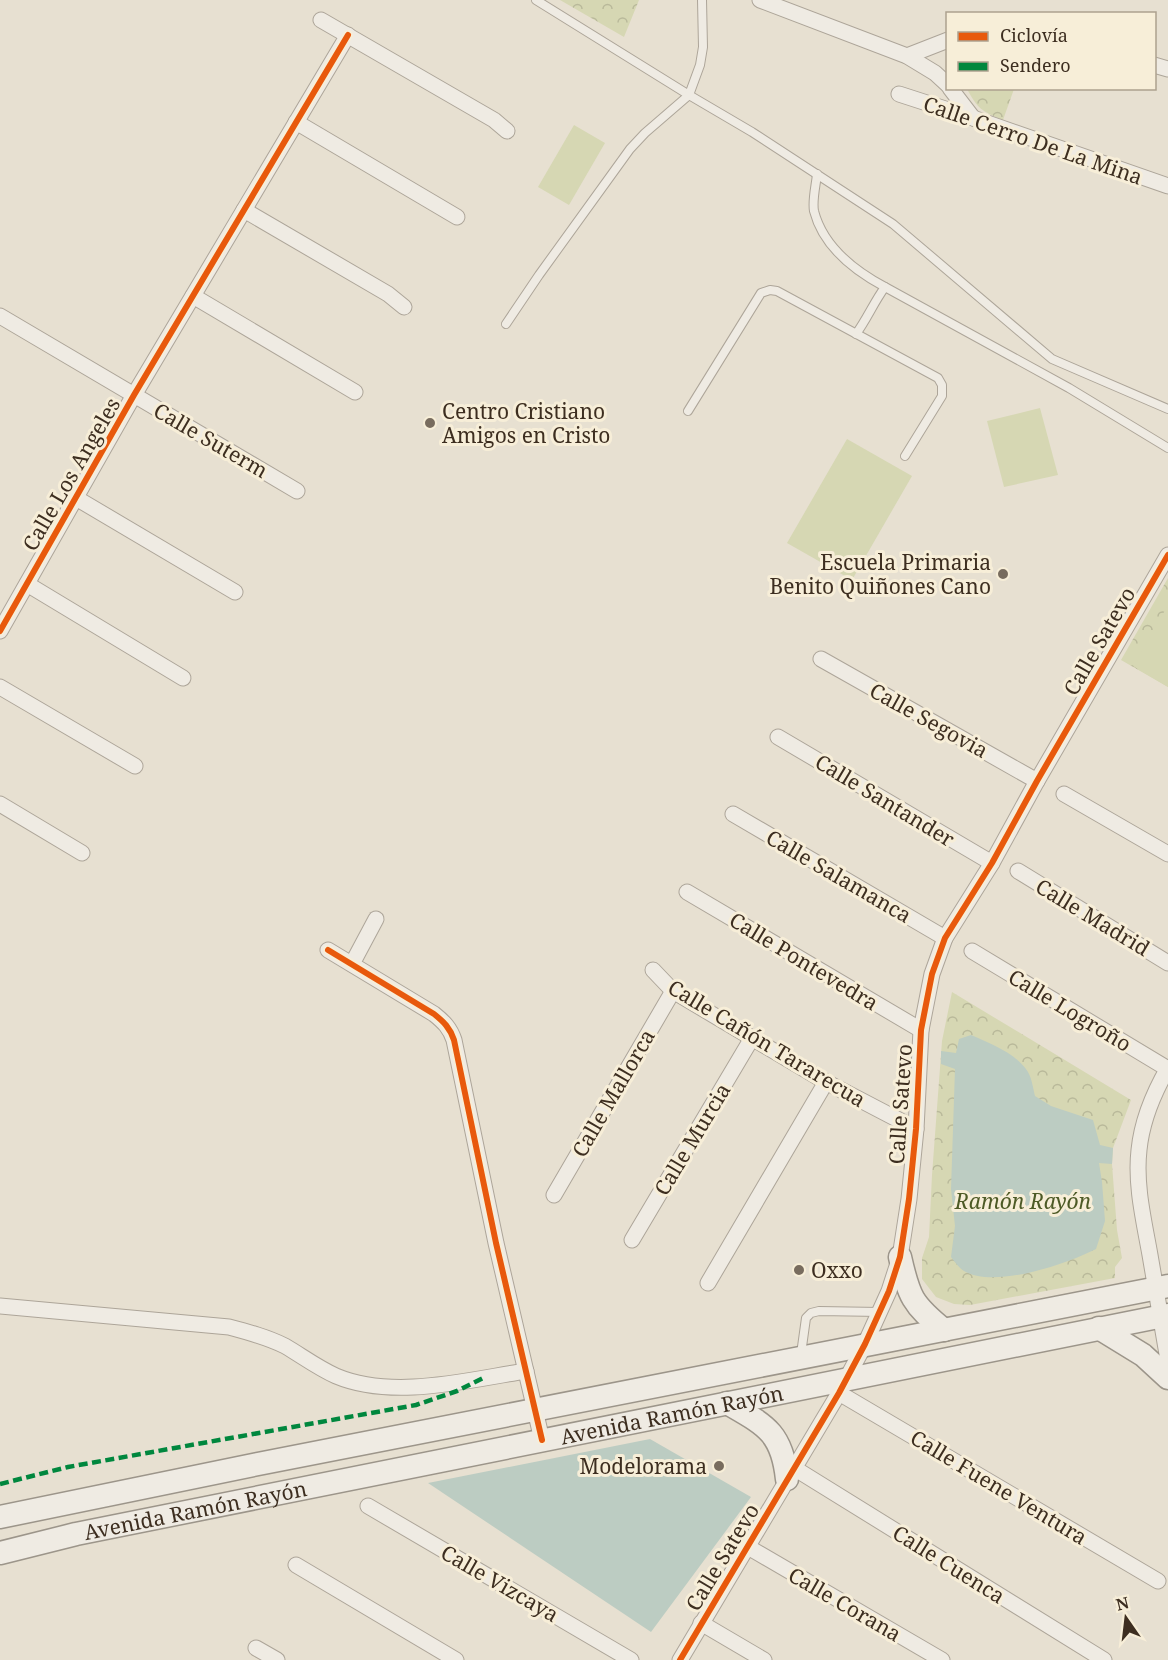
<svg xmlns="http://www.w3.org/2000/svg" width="1168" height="1660" viewBox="0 0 1168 1660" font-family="'Noto Serif',serif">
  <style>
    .park { fill: url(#park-crowns) }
    .pitch { fill: #d6d7b3 }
    .water { fill: #bcccc2 }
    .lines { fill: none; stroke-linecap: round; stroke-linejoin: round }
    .service-casing { stroke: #ada599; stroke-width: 10 }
    .minor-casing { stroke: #ada599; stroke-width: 17 }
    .secondary-casing { stroke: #9c958a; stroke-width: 25 }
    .service { stroke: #efebe3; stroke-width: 8 }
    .minor { stroke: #efebe3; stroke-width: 15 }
    .secondary { stroke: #efebe3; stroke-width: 22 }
    .quiet { stroke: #00873e; stroke-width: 4.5; stroke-dasharray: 9 4.5; stroke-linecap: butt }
    .cycleway-casing { stroke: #f7eed8; stroke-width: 10 }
    .cycleway { stroke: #e8590c; stroke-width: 6 }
    .poi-dot { fill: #786c5e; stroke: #f7eed8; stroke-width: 2 }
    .labels { text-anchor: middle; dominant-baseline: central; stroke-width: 6; stroke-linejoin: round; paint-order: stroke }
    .street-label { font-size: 21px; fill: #3d2e20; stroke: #f7eed8 }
    .poi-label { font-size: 21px; fill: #3d2e20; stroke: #f7eed8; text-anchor: start }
    .park-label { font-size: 21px; font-style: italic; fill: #4d5a26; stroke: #f7eed8 }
  </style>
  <defs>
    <pattern id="park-crowns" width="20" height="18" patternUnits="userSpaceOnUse" patternTransform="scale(1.5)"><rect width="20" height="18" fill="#d6d7b3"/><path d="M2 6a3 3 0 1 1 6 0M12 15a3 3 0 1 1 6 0" fill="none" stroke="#b9b99a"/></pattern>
  </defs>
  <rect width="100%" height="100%" fill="#e7e0d1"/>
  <!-- park -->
  <g class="park">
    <path d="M560,0H639L624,37Z"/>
    <path d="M967,89H1014L1003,120C981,111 978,109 967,89Z"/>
    <path d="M1168,578V687L1121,660Z"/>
    <path d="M952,992L1131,1100L1113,1148L1112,1164L1117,1230L1122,1258L1115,1267V1278L970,1305L954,1304L936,1297L922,1279V1258L929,1237L932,1175L942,1041Z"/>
  </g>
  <!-- pitch -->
  <g class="pitch">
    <path d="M574,125L605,143L569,205L538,187Z"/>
    <path d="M1040,408L1058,475L1004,487L987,421Z"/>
    <path d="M847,439L912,476L852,580L787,543Z"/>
    <path d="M1168,605V687L1133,666Z"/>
  </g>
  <!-- water -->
  <g class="water">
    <path d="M971,1035C991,1044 1016,1053 1028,1072C1032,1079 1033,1088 1035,1096L1051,1106L1093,1120L1100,1145L1113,1148L1112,1164L1099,1163L1102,1182L1105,1221L1096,1249C1067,1264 994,1289 964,1271C959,1268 955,1262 951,1257L955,1226L951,1189L955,1069L941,1064V1051L956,1053L959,1039Z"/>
    <path d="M650,1439L751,1497L651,1632L428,1483Z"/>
  </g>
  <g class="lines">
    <defs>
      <g id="service">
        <path d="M536,0L689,95L752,132L893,224L1052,359L1168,409"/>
        <path d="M817,174C816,185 812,200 814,211C823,246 855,271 885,287C874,302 867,319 856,334"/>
        <path d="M885,287L1069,388L1168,448"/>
        <path d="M506,324L539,275L630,149L645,133L689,95L700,65L703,47L702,0"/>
        <path d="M688,411L761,293L770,290L777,291L938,378L942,385V396L905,456"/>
        <path d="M801,1354L806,1318L811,1313L819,1311L880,1312"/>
      </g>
      <g id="minor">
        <path d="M760,0L907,56L935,73L948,85"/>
        <path d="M321,20L494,120L507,131"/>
        <path d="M907,56L948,40"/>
        <path d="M1154,65L1168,69"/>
        <path d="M950,88L973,118"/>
        <path d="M899,94L973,118L1168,186"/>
        <path d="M296,122L457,217"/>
        <path d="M244,210L388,294L404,307"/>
        <path d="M193,296L355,392"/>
        <path d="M0,316L297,491"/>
        <path d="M76,498L235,592"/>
        <path d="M27,584L183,678"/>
        <path d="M0,631L134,395L348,35"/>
        <path d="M821,659L1037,781"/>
        <path d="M0,687L135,766"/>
        <path d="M778,737L992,863"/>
        <path d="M1064,794L1168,854"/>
        <path d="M0,804L82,853"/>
        <path d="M733,814L945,938"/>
        <path d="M1018,871L1168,963"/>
        <path d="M687,892L921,1030"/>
        <path d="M328,950L434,1014C444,1022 450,1028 454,1040L496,1243L542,1440"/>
        <path d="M972,951L1168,1069"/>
        <path d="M352,964L376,919"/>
        <path d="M653,970L673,991L752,1038L826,1082L916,1129"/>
        <path d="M1168,1068C1153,1094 1142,1120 1139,1150C1135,1185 1144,1221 1150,1255C1156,1290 1162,1325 1168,1360"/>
        <path d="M554,1195L673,991"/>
        <path d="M632,1240L752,1038"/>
        <path d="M708,1283L826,1082"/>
        <path d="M0,1306L229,1327C248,1332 267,1337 285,1346C302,1356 318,1368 336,1376C393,1400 467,1380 526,1371"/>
        <path d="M839,1393L1158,1581"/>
        <path d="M794,1468L1104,1660"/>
        <path d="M368,1506L631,1660"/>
        <path d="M748,1547L942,1660"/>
        <path d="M296,1565L456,1660"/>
        <path d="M701,1623L764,1660"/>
        <path d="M256,1648L277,1660"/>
        <path d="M680,1660L839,1393L865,1344L889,1291L900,1257L909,1199L916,1129L921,1030L932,974L945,938L992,863L1037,781L1168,555"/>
      </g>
      <g id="secondary">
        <path d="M900,1257C909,1297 912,1304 944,1330"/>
        <path d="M1099,1328L1143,1355L1168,1378"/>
        <path d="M727,1403C765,1425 782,1432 787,1479"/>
        <path d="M0,1517L258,1464L1168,1286"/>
        <path id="s1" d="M0,1553L76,1534L1168,1315"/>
      </g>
    </defs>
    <!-- service casing -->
    <use href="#service" class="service-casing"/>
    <!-- minor casing -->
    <use href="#minor" class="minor-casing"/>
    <!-- secondary casing -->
    <use href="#secondary" class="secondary-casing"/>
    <!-- service -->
    <use href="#service" class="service"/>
    <!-- minor -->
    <use href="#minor" class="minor"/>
    <!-- secondary -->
    <use href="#secondary" class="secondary"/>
    <!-- quiet -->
    <path class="quiet" d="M0,1484L68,1467L416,1405L457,1391L483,1378"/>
    <defs>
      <g id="cycleway">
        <path d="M0,631L134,395L348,35"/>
        <path d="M328,950L434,1014C444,1022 450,1028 454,1040L496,1243L542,1440"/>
        <path d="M680,1660L839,1393L865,1344L889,1291L900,1257L909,1199L916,1129L921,1030L932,974L945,938L992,863L1037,781L1168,555"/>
      </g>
    </defs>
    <!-- cycleway casing -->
    <use href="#cycleway" class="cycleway-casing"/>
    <!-- cycleway -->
    <use href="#cycleway" class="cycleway"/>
  </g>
  <!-- markers -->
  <g class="poi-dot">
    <circle cx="430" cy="423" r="6"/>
    <circle cx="1003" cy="574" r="6"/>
    <circle cx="799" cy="1270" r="6"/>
    <circle cx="719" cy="1466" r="6"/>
  </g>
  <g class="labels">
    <!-- street labels -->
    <g class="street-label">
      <text transform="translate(1033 140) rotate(19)">Calle Cerro De La Mina</text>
      <text transform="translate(211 440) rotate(30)">Calle Suterm</text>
      <text transform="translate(71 474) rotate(-60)">Calle Los Angeles</text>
      <text transform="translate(1099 641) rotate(-60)">Calle Satevo</text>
      <text transform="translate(929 720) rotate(29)">Calle Segovia</text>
      <text transform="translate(885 800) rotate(31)">Calle Santander</text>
      <text transform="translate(839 876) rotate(30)">Calle Salamanca</text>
      <text transform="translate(1093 917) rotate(31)">Calle Madrid</text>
      <text transform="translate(804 961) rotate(31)">Calle Pontevedra</text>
      <text transform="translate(1070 1010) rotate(31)">Calle Logroño</text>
      <text transform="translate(767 1043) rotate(31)">Calle Cañón Tararecua</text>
      <text transform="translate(613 1093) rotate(-60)">Calle Mallorca</text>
      <text transform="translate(900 1104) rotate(-86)">Calle Satevo</text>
      <text transform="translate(692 1139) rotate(-59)">Calle Murcia</text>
      <text stroke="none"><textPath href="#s1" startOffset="686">Avenida Ramón Rayón</textPath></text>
      <text transform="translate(999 1487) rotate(31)">Calle Fuene Ventura</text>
      <text stroke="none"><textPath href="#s1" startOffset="200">Avenida Ramón Rayón</textPath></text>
      <text transform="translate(722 1557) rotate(-59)">Calle Satevo</text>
      <text transform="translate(949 1564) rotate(32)">Calle Cuenca</text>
      <text transform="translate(500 1583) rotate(30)">Calle Vizcaya</text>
      <text transform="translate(845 1604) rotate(30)">Calle Corana</text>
    </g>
    <!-- poi labels -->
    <g class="poi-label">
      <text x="442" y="411">Centro Cristiano<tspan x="442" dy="24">Amigos en Cristo</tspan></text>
      <text x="991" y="562" text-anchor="end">Escuela Primaria<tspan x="991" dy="24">Benito Quiñones Cano</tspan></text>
      <text x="811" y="1270">Oxxo</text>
      <text x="707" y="1466" text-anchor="end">Modelorama</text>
    </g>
    <!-- park labels -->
    <g class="park-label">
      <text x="1023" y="1201">Ramón Rayón</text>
    </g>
  </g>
  <!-- legend -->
  <rect x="946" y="12" width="210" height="78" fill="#f7eed8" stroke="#ada18e" stroke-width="1.5"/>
  <rect x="958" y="32" width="30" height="9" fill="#e8590c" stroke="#ada18e" stroke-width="1.5"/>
  <text x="1000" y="42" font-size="18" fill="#3d2e20">Ciclovía</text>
  <rect x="958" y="62" width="30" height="9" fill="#00873e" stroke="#ada18e" stroke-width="1.5"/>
  <text x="1000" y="72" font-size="18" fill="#3d2e20">Sendero</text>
  <!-- north arrow -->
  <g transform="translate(1126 1618) rotate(346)" stroke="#f7eed8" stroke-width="4.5" paint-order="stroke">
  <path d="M0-4.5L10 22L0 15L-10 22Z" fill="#3d2e20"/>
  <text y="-9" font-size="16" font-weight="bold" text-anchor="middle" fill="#3d2e20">N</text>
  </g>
</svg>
